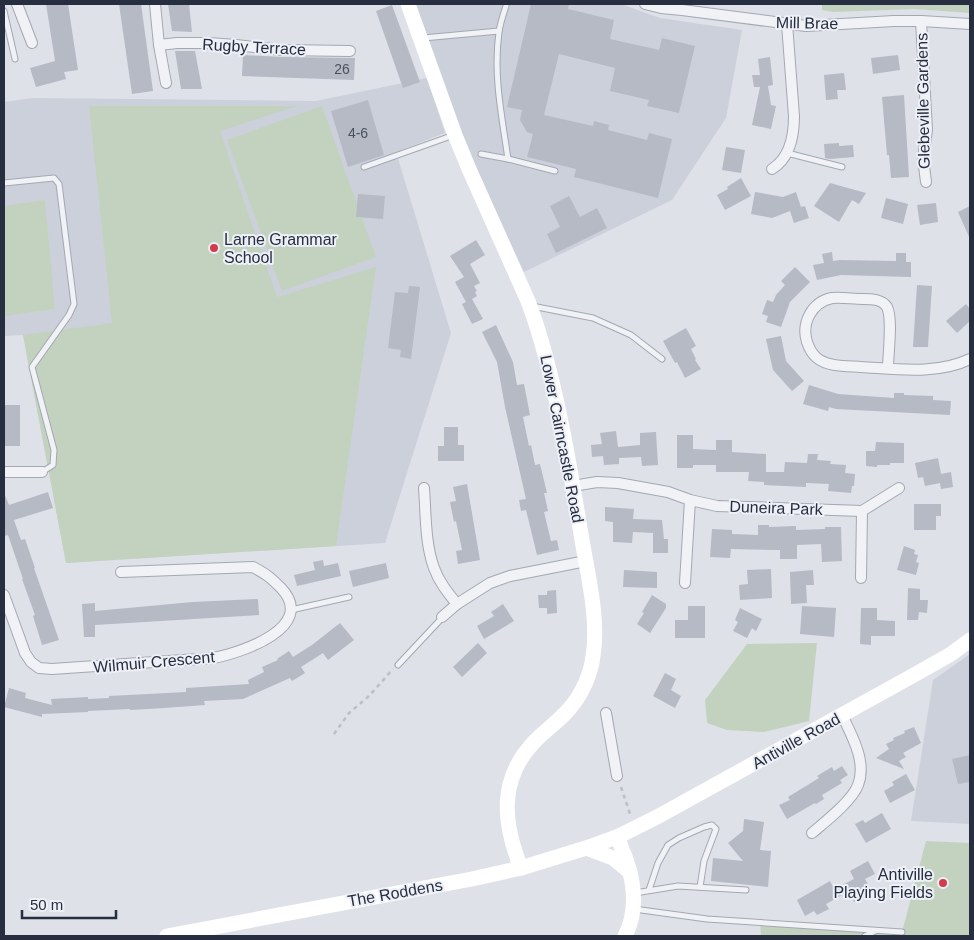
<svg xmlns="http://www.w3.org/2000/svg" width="974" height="940" viewBox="0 0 974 940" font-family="Helvetica,sans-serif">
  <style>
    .built { fill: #ccd0da }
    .green { fill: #c3d2bf }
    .building { fill: #b5bac5 }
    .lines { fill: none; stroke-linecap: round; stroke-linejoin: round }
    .lane-casing { stroke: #a3a8b2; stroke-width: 7 }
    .street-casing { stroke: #a3a8b2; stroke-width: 12 }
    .path { stroke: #bcbfc7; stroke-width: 2.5; stroke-dasharray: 4 4; stroke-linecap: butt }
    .lane { stroke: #f1f2f6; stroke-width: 5 }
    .street { stroke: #f1f2f6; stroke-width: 10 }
    .secondary { stroke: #fff; stroke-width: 15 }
    .poi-dot { fill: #d33d4b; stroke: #edf0f6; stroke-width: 2 }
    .labels { text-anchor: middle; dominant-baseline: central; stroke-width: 4; stroke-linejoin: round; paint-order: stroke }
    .number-label { font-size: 14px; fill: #4a5161 }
    .street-label { font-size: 16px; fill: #272e40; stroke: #edf0f6 }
    .poi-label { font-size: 16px; fill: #272e40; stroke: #edf0f6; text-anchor: start }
  </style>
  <rect width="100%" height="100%" fill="#dee1e8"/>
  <!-- built -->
  <g class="built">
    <path d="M415,4H621L660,18L742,30L726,118L672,200L524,272L458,131Z"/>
    <path d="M427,78L445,133L396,152L451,333L385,543L66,563L23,335L4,336V102L33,98L316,101Z"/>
    <path d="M970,654V824L911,821L933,680Z"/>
  </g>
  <!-- green -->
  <g class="green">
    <path d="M822,4H970V13L914,9L833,12L822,10Z"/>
    <path d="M89,106H297L220,131L277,297L376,267L336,546L66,563L23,335L112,323Z"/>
    <path d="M322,106L376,257L282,291L227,140Z"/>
    <path d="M45,200L55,309L4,316V206Z"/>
    <path d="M817,643L809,721L764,732L727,730L707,723L705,700L747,644Z"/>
    <path d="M926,841L970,843V936H761L760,923L902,932Z"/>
  </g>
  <!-- building -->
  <g class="building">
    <path d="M46,4H68L78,70L64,72L66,79L36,87L30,68L55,61Z"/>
    <path d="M119,4H141L153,91L132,94Z"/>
    <path d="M168,4H189L192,32L172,31Z"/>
    <path d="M531,4H569L568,9L614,20L610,39L659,50L662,38L695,46L679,113L647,106L649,100L610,91L615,68L559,54L544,115L593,126L594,121L609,125L608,130L647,140L649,133L672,139L658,198L574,177L576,169L527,157L533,134L527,132L520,120L522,110L507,107Z"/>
    <path d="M392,5L420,82L403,88L376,11Z"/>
    <path d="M175,51H195L202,89H181Z"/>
    <path d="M243,55L282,57L355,58L354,80L242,76Z"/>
    <path d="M898,55L900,70L873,74L871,58Z"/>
    <path d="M770,57L773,85L768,86L771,105L776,106L771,129L752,125L760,87H754L752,75H760L758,59Z"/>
    <path d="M844,73L846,90H837L838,99L826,100L824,75Z"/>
    <path d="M904,95L909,177L891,178L889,155H887L882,97Z"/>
    <path d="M368,100L384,155L348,167L331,111Z"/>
    <path d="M839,143V146L853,145L854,157L830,159L825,158L824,144Z"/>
    <path d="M726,147L745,150L741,173L722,170Z"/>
    <path d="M741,178L751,196L725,210L717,195L728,189L727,187Z"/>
    <path d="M830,183L866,193L859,204L852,200L839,222L814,206Z"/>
    <path d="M755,192L783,197L796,192L801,207L805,206L809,218L794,223L790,211L772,218L751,214Z"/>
    <path d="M358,194L385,196L383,219L356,217Z"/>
    <path d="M569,196L580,217L597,208L607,228L556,253L547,234L560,227L550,206Z"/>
    <path d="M886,198L908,204L903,224L881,218Z"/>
    <path d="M936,203L938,222L920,225L917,205Z"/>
    <path d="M970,206V239L958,212Z"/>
    <path d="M476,240L485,255L470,264L480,283L474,286L477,291L475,292L477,296L472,299L483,319L472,324L462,304L466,302L455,282L464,277L450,256Z"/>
    <path d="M832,252L833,261L840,260L896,261V253H906V262H911V277L841,275L817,280L813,265L824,263L822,254Z"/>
    <path d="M795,267L810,282L790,302L781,327L766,322L768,316L762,314L767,300L773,302L776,295L785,285L781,281Z"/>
    <path d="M917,285L932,286L928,347H913Z"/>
    <path d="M409,286L420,287L411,359L400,357L401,350L388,348L395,292L408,293Z"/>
    <path d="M966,304L970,309V321L957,333L946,321Z"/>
    <path d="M496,325L513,362L517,385L524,384L530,415L523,417L529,446L531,445L535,465L540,464L547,493H544L548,511L544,512L551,541L557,540L559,550L537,555L526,510L521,511L519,500L526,499L505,407L497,362L482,332Z"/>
    <path d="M686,328L696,346L691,349L696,359L695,360L701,369L685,378L677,362L675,363L663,341Z"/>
    <path d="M781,336L786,361L804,381L792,391L773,370L768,348L766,339Z"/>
    <path d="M809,385L838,394L894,398V393H904V395L933,396V400L951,401L950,415L836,409L829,407L828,411L803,404Z"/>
    <rect x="4" y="405" width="16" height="41"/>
    <path d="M444,427H458V445H464V461H438V446H444Z"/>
    <path d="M616,431L618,447L640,445V433L656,432L658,465L642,466L641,457L619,458V464L604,465L603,456L592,457L591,445L602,444L600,433Z"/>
    <path d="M677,435H693V449L716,450V440H732V452L766,454V472H784L785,462L807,463L808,454H818L817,460L831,461L830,464L846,465L845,473L855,474L854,486H852L851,493L828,491L829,484L806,483V487L764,485V482L748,481L749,472H716V465H693V468H677Z"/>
    <path d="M876,442L904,443V463H890V465H877V467L866,466V451H875Z"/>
    <path d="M938,458L941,474L951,472L953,487L941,489L940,483L925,486L923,477L918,478L915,463Z"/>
    <path d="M467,484L480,560L458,564L456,551L462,550L456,521L454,522L450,502L456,501L453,487Z"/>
    <path d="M48,492L53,508L14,520L21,540L25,539L35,568H34L59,640L42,645L33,616L35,615L22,579H23L8,535L4,536V495H5L9,505Z"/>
    <path d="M914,504H941V516H936V530H914Z"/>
    <path d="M605,507L634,509L633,519L662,520L664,539H668V553H653V533L633,532L632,543L613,542V522L605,521Z"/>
    <path d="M758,525H769V527L796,526V530L825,529V527H841L842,561L822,562L821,544L797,545V559H780V550L731,549L730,558L710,557L712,529L732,530V534L758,535Z"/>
    <path d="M904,546L915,550L914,554L918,555L916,562L919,563L916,575L897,570Z"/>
    <path d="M323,560L324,566L338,563L341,576L297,586L294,575L315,570L313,562Z"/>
    <path d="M386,563L389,578L353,587L349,571Z"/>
    <path d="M771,569L772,598L740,600L739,585L748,584L747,570Z"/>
    <path d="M624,570L657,572V588L623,587Z"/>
    <path d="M813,570L814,585H806L807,603L791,604L790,572Z"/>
    <path d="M908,588L920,589V600H928L927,613L919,612L918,620H907Z"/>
    <path d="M556,590L557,613L547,614V608H539L538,595H547V591Z"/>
    <path d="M652,595L666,604V608L650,633L637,624L644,613L642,612Z"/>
    <path d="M258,599L259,615L95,625V637H84L82,604L95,603V611L193,602Z"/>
    <path d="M503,604L514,621L484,639L477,626L494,616L491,612Z"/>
    <path d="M688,606H705V638H675V620H688Z"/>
    <path d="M802,606L836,608L834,637L800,634Z"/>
    <path d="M740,608L762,619L756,631L752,628L747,638L733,631L738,622L735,620Z"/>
    <path d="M861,608H877V620L895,621V636H871V645L860,644Z"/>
    <path d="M340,623L354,640L328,660L323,653L301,667L305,673L292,681L290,678L243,699L204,701L205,705L164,708L130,710V709L88,711V712L42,714V717L4,707L9,688L26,693L25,698L52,705L51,699L88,697V699L109,698V696L186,692V688L249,684L248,680L264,672L262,667L278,660L277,659L289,651L293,657L312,645Z"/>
    <path d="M478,643L487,653L462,677L453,667Z"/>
    <path d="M665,673L676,679L671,690L681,696L675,708L653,696Z"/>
    <path d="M914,727L921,743L903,753L906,757L899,761L904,769L876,758L889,749L886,744L894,740L893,738L905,733L904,731Z"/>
    <path d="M970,755V782L958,784L952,759Z"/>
    <path d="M842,766L848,775L840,780L842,783L822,795L824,799L816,804L815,803L787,819L779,805L790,800L788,797L819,778L817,776L832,767L834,771Z"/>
    <path d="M906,774L915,790L890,803L884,791L894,785L892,782Z"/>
    <path d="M882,813L891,829L866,843L855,824L863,820L865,823Z"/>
    <path d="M744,819L764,822L760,850L771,851L768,887L711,881L713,858L743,861L728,843L743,831Z"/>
    <path d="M868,861L875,874L865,879L872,892L854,902L849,891L826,904L829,909L817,915L814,911L805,916L797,900L830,881L834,889L854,879L850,871Z"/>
  </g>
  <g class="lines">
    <defs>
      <g id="lane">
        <path d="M506,6C503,15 500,24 499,32C493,75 502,117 508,159"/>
        <path d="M4,11L15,59"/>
        <path d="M423,38L499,31"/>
        <path d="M787,153L842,167"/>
        <path d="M481,154L508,159L555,171"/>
        <path d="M364,167L454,135"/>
        <path d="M4,183L54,178L59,184L74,304L69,315L32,367L54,450L53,465L42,472"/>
        <path d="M532,306L593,318L631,335L662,359"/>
        <path d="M291,610L349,597"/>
        <path d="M398,665L442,618"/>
        <path d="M649,890L658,863L668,845L679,838L704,827L712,825L716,829L704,861L700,887"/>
        <path d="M635,893L678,886L746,890"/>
        <path d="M634,909L707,919L902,932"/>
        <path d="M865,936L875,931"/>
      </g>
      <g id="street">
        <path d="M17,4L32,43"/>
        <path d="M155,4L159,45L166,83"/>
        <path d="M645,4L661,8L682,10L806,26L894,21H921L970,24"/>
        <path d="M921,21L927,130L923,158L926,182"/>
        <path d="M159,45L177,43H209L236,45L282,50L350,51"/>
        <path d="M772,169C790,158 794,136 794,116L787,24"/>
        <path d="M888,368C888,354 893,319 887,307C882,299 871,299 863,299C853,299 842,297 832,298C812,302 801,323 807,342C809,348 811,353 817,358C828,367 847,366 861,367C897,369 937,375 970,359"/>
        <path d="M4,472H42"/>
        <path d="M573,486L597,482L618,483L668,492L690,500L717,506L862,511L899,488"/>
        <path d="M424,488C426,515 425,543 434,568C439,582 448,593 457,604"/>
        <path d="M861,578L862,511"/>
        <path d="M685,583L690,500"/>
        <path d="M4,595L25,653L31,662L39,668L52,669L213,658C241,653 318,627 281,588C270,577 266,574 253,567L121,572"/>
        <path d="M442,617L457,604L490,583L510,576L586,561"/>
        <path d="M606,713L617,776"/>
        <path d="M812,833C825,822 852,801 858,785C867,762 852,736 842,715"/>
      </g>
    </defs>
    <!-- lane casing -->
    <use href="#lane" class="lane-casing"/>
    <!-- street casing -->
    <use href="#street" class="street-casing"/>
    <!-- path -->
    <g class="path">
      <path d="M334,734L349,713L369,696L393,669"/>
      <path d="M621,787L631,817"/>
    </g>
    <!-- lane -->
    <use href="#lane" class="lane"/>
    <!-- street -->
    <use href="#street" class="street"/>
    <!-- secondary -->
    <g class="secondary">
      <path d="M408,4L455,135L469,169L528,301C544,343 554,387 563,432C570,468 576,504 582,540C588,576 599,620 593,656C591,674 582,694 570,708C560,720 546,730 535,741C498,779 503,823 521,868"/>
      <path d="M619,836C619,845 623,851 626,859C635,885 638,911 625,936"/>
      <path d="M586,848L613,858L630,872"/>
      <path d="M167,936L472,879L521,868L586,848L619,836L657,817L914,675L951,654L970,640"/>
    </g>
  </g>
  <!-- markers -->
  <g class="poi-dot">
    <circle cx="214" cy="248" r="5"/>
    <circle cx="943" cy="883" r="5"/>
  </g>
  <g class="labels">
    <!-- number labels -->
    <g class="number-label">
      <text x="342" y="69">26</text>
      <text x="358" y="133">4-6</text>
    </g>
    <!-- street labels -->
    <g class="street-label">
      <text transform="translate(807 23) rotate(1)">Mill Brae</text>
      <text transform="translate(254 47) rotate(3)">Rugby Terrace</text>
      <text transform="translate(923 101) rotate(-91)">Glebeville Gardens</text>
      <text transform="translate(562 439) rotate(79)">Lower Cairncastle Road</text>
      <text transform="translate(776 508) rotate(2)">Duneira Park</text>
      <text transform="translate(154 662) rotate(-5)">Wilmuir Crescent</text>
      <text transform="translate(796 741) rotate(-29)">Antiville Road</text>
      <text transform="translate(395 893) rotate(-10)">The Roddens</text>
    </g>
    <!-- poi labels -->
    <g class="poi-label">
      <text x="224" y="239">Larne Grammar<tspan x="224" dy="18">School</tspan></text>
      <text x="933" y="874" text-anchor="end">Antiville<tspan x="933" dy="18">Playing Fields</tspan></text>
    </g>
  </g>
  <!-- border -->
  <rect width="974" height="940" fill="none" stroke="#272e40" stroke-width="10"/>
  <!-- scale -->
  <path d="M22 910v8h94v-8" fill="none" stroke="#272e40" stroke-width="2.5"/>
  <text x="30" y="910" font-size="15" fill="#272e40" stroke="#edf0f6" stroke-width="4" paint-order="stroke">50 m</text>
</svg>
